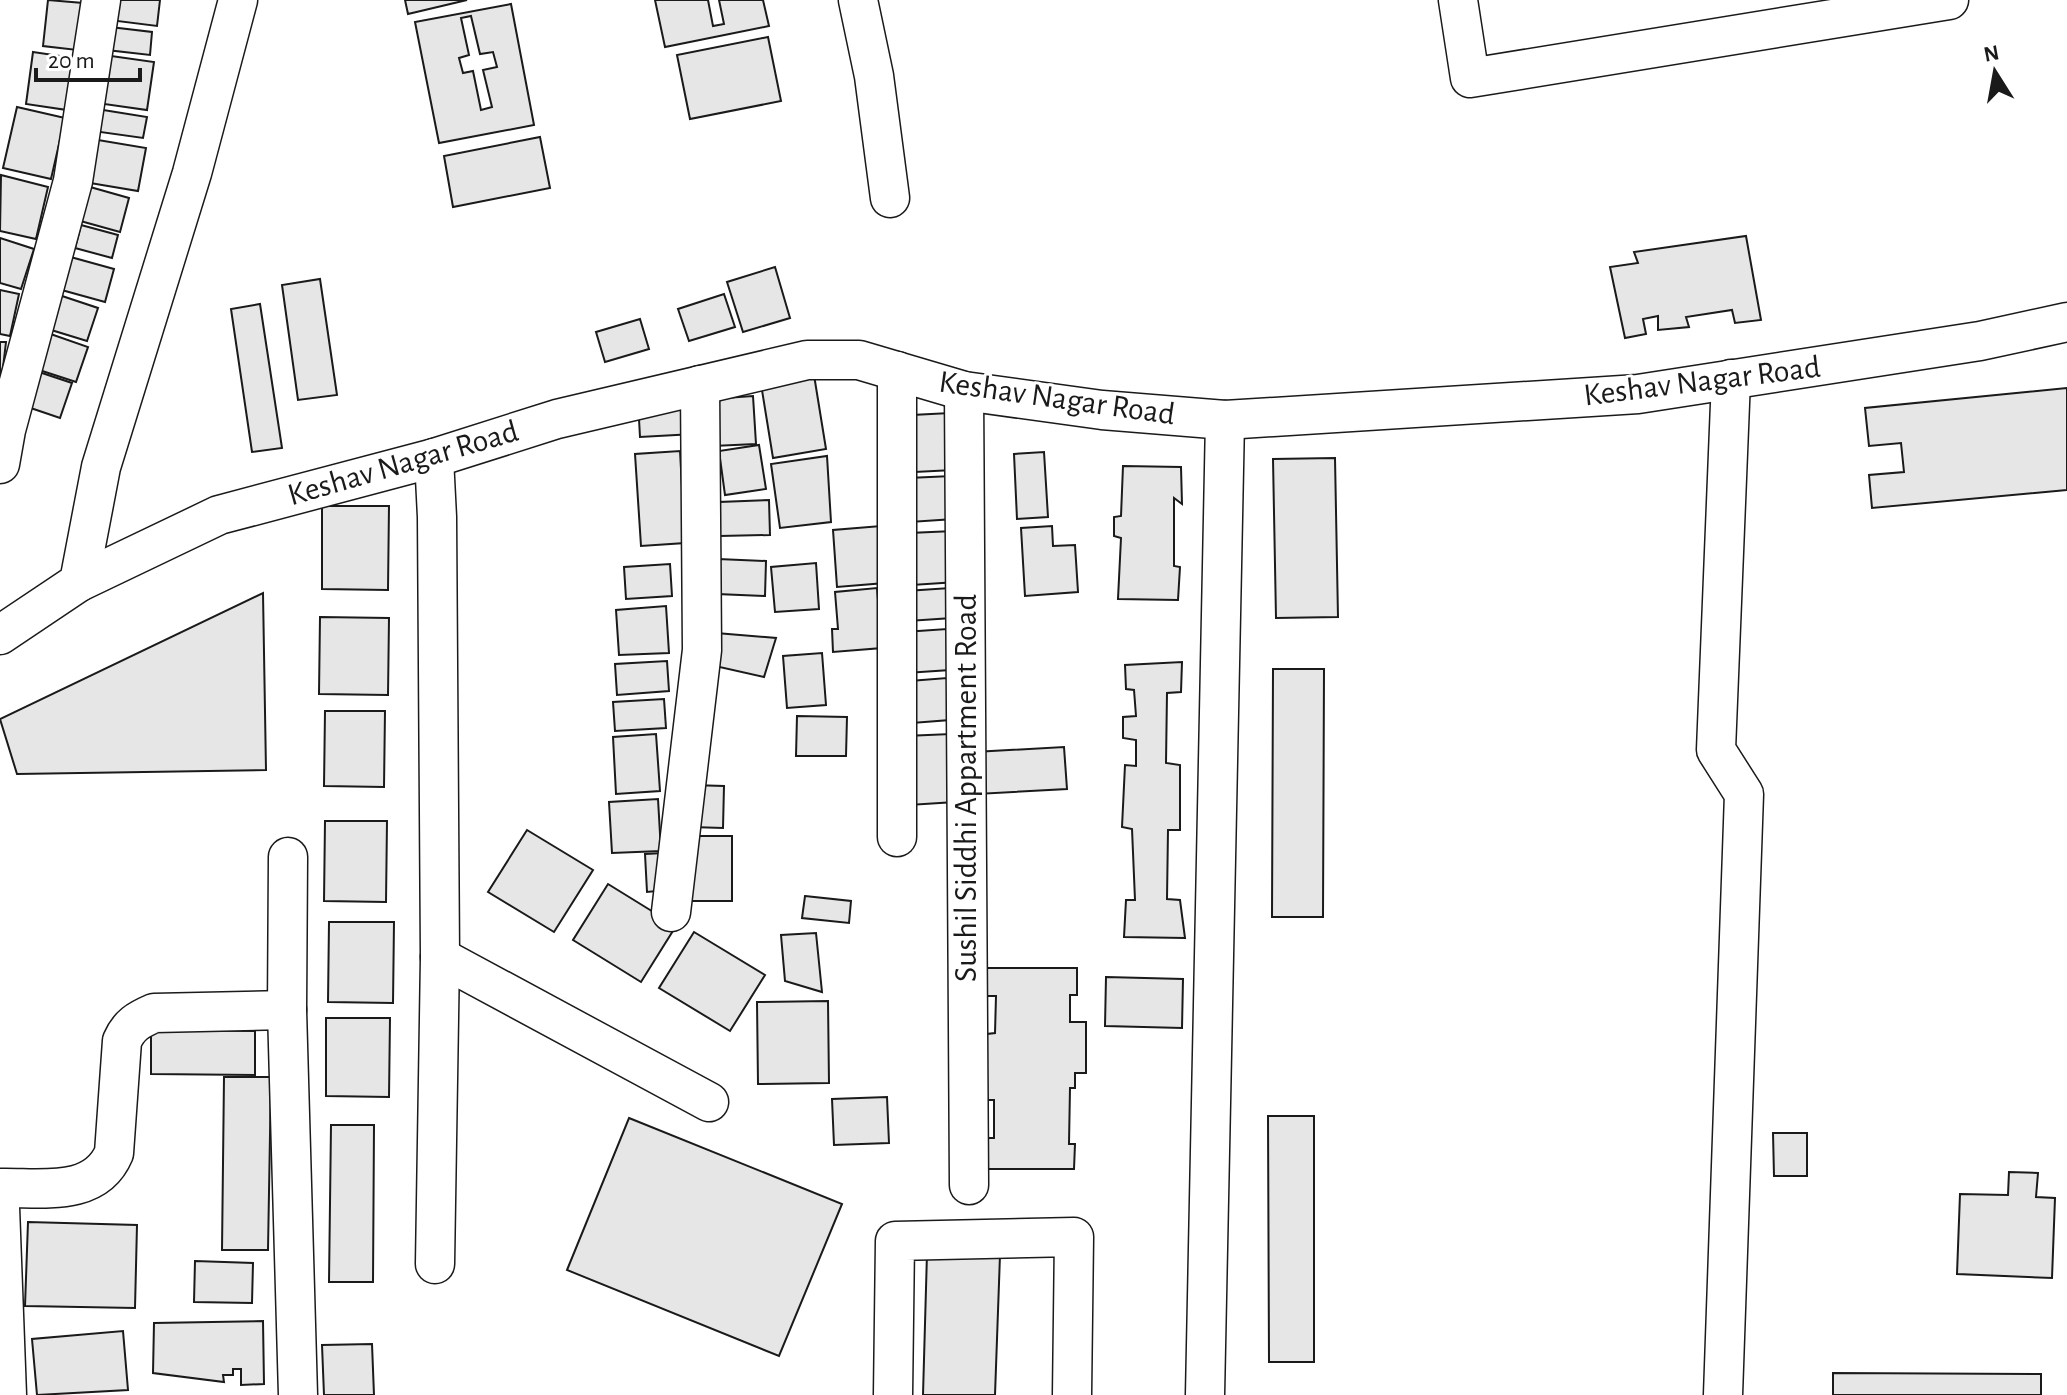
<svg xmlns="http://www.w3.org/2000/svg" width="2067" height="1395" viewBox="0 0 2067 1395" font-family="'Alegreya Sans',sans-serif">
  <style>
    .building { fill: #e6e6e6; stroke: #1a1a1a; stroke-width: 2; fill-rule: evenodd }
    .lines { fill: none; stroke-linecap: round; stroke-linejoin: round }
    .minor-casing { stroke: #1a1a1a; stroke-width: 41 }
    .minor { stroke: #fff; stroke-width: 38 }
    .labels { text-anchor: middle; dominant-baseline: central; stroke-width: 6; stroke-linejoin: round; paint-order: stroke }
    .street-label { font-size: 32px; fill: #1a1a1a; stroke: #fff }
  </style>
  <rect width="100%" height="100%" fill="#fff"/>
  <!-- building -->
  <g class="building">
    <path d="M48,0L83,3L77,50L43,46Z"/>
    <path d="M112,0H160L157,26L109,20Z"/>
    <path d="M405,0H467L408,14Z"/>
    <path d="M655,0H708L713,26L724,24L719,0H763L769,26L665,47Z"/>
    <path d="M511,4L534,125L439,143L415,22ZM471,16L480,54L493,52L497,67L483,70L492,107L481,110L473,71L463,73L459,58L469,55L461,18Z"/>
    <path d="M110,27L152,32L150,55L107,50Z"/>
    <path d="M768,37L781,101L690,119L677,55Z"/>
    <path d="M33,52L74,58L67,110L26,104Z"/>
    <path d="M104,55L154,62L147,110L97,103Z"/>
    <path d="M17,107L65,118L51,179L3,168Z"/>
    <path d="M97,109L147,117L143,138L93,131Z"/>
    <path d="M540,137L550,188L453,207L444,156Z"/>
    <path d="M86,138L146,148L138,191L78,181Z"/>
    <path d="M1,175L48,187L36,239L0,231Z"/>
    <path d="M76,183L129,198L120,232L66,217Z"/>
    <path d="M81,225L118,235L112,258L75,248Z"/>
    <path d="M1746,236L1761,320L1735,323L1732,310L1686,317L1689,327L1658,330V316L1643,319L1646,334L1625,338L1610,267L1638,263L1634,252Z"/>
    <path d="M0,238L34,249L21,289L0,283Z"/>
    <path d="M67,256L114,269L105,302L58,289Z"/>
    <path d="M775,267L790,318L743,332L727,282Z"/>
    <path d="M320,279L337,395L298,400L282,285Z"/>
    <path d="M0,290L19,294L10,336L0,334Z"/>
    <path d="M724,294L735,327L689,341L678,309Z"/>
    <path d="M59,295L98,308L87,341L48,329Z"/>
    <path d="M260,304L282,448L252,452L231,309Z"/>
    <path d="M640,319L649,349L605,362L596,332Z"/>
    <path d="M42,331L88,347L76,382L30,367Z"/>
    <path d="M0,342H6L2,376H0Z"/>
    <path d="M30,369L72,383L60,418L19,404Z"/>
    <path d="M814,375L826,449L773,458L761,384Z"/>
    <path d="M2067,388V490L1872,508L1869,475L1904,472L1901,443L1869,446L1865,408Z"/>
    <path d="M753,396L756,444L713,446L711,399Z"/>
    <path d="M692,398L694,434L640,437L638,401Z"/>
    <path d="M950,413L953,470L915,472L912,415Z"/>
    <path d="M759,445L766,489L725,495L719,451Z"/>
    <path d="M680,451L685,543L641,546L635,454Z"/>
    <path d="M1044,452L1048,517L1017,519L1014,454Z"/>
    <path d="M827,456L831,522L780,528L771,464Z"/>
    <path d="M1335,458L1338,617L1276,618L1273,459Z"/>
    <path d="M1123,466L1181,467L1182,504L1174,498V566L1180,567L1178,600L1118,599L1121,538L1114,536V517L1121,516Z"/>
    <path d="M952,476L954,519L910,522L908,478Z"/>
    <path d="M769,500L770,535L720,536L719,502Z"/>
    <path d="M322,506H389L388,590L322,589Z"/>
    <path d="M881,526L885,583L837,587L833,530Z"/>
    <path d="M1052,526L1053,546L1075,545L1078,592L1025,596L1021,528Z"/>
    <path d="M954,531L957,582L912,585L909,533Z"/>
    <path d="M718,559L766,561L765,596L717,594Z"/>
    <path d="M816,563L819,609L775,612L771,567Z"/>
    <path d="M670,564L672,596L626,599L624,567Z"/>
    <path d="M877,588L882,648L833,652L832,629H838L835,592Z"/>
    <path d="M950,588L952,618L908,621L906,591Z"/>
    <path d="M263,593L266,770L17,774L0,719Z"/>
    <path d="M666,606L669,653L619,655L616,610Z"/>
    <path d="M320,617L389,618L388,695L319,694Z"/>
    <path d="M947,629L950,670L906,673L904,632Z"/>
    <path d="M716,633L776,638L764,677L715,666Z"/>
    <path d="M822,653L826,705L787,708L783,656Z"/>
    <path d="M667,661L669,691L617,695L615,664Z"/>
    <path d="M1182,662L1181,692L1167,693L1166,763L1180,765V830H1168L1167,899L1180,900L1185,938L1124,937L1126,900H1135L1132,829L1122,827L1125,765L1136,766V740L1123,738V717L1136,716L1134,690L1126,689L1125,665Z"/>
    <path d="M1273,669H1324L1323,917H1272Z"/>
    <path d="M947,678L950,720L899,724L897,682Z"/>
    <path d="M664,699L666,728L615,731L613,702Z"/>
    <path d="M325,711H385L384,787L324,786Z"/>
    <path d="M797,716L847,717L846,756H796Z"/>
    <path d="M656,734L660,791L616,794L613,737Z"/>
    <path d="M951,734L955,802L909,805L905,736Z"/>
    <path d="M1064,747L1067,789L977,794L974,752Z"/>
    <path d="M691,785L724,786L723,828L691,827Z"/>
    <path d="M658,799L661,851L612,853L609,802Z"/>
    <path d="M325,821H387L386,902L324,901Z"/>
    <path d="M527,830L593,870L554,932L488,892Z"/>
    <rect x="690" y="836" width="42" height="65"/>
    <path d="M664,853L667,890L647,892L645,854Z"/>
    <path d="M608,884L676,926L641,982L573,940Z"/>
    <path d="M805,896L851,901L849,923L802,918Z"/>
    <path d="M329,922H394L393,1003L328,1002Z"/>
    <path d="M694,932L765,975L730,1031L659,988Z"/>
    <path d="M816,933L822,992L785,981L781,935Z"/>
    <path d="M983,968H1077V995H1070V1022H1086V1073H1075V1088H1070L1069,1144H1075L1074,1169H983V1138H994V1100H987V1034L995,1033L996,996H983Z"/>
    <path d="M1106,977L1183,979L1182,1028L1105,1026Z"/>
    <path d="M828,1001L829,1083L758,1084L757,1002Z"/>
    <path d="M326,1018H390L389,1097L326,1096Z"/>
    <path d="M151,1030L255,1031V1075L151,1074Z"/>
    <path d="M224,1077H271L268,1250H222Z"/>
    <path d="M887,1097L889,1143L834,1145L832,1099Z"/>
    <path d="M1268,1116H1314V1362H1269Z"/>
    <path d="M629,1118L842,1204L779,1356L567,1270Z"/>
    <path d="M331,1125H374L373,1282H329Z"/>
    <path d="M1773,1133H1807V1176H1774Z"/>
    <path d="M2009,1172L2038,1173L2036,1197L2055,1198L2052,1278L1957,1274L1960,1194L2008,1195Z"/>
    <path d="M28,1222L137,1225L135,1308L25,1306Z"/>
    <path d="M927,1253L1000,1255L995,1395H923Z"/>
    <path d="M195,1261L253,1263L252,1303L194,1302Z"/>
    <path d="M263,1321L264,1384L241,1385V1369H233V1375H223L224,1382L153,1373L154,1323Z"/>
    <path d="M123,1331L128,1390L37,1395L32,1339Z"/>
    <path d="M372,1344L374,1395H324L322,1345Z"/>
    <path d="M1833,1373L2041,1374V1395H1833Z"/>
  </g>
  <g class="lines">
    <defs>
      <g id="minor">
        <path d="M858,0L874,76L890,198"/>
        <path d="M1458,0L1470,78L1949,0"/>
        <path d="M897,371V837"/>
        <path d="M964,391L969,1185"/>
        <path d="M434,458L437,517L440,957L435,1264"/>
        <path d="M0,464L6,430L73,181L101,0"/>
        <path d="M79,582L219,515L434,458L557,419L807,360H859L964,391L1102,410L1225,420L1638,394L1980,341L2067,322"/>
        <path d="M0,635L79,582L101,467L192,173L238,0"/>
        <path d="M288,857L287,1010L298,1395"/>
        <path d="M671,912L702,650L700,385"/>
        <path d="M440,957L709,1102"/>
        <path d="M0,1188C41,1187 95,1198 114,1153L122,1041C129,1025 138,1020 154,1013L287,1010"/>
        <path d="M0,1207L7,1395"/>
        <path d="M893,1395L895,1241L1074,1237L1072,1395"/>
        <path d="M1205,1395L1225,420"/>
        <path d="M1723,1395L1744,794L1716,750L1731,379"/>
      </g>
    </defs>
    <!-- minor casing -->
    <use href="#minor" class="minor-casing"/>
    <!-- minor -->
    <use href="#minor" class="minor"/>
  </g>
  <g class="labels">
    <!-- street labels -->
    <g class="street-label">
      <text transform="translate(1702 381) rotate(-7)">Keshav Nagar Road</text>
      <text transform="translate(1057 398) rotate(8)">Keshav Nagar Road</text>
      <text transform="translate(403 463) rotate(-16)">Keshav Nagar Road</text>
      <text transform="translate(966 788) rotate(-90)">Sushil Siddhi Appartment Road</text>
    </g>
  </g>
  <!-- north arrow -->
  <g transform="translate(1995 72) rotate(349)" stroke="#ffffff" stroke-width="6" paint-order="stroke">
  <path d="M0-6L14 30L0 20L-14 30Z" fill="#1a1a1a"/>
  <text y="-12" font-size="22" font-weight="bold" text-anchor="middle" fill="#1a1a1a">N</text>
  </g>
  <!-- scale -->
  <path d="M36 68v12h104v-12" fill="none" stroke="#1a1a1a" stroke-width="4"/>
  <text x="48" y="68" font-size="24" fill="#1a1a1a" stroke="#ffffff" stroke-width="6" paint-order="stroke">20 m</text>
</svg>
